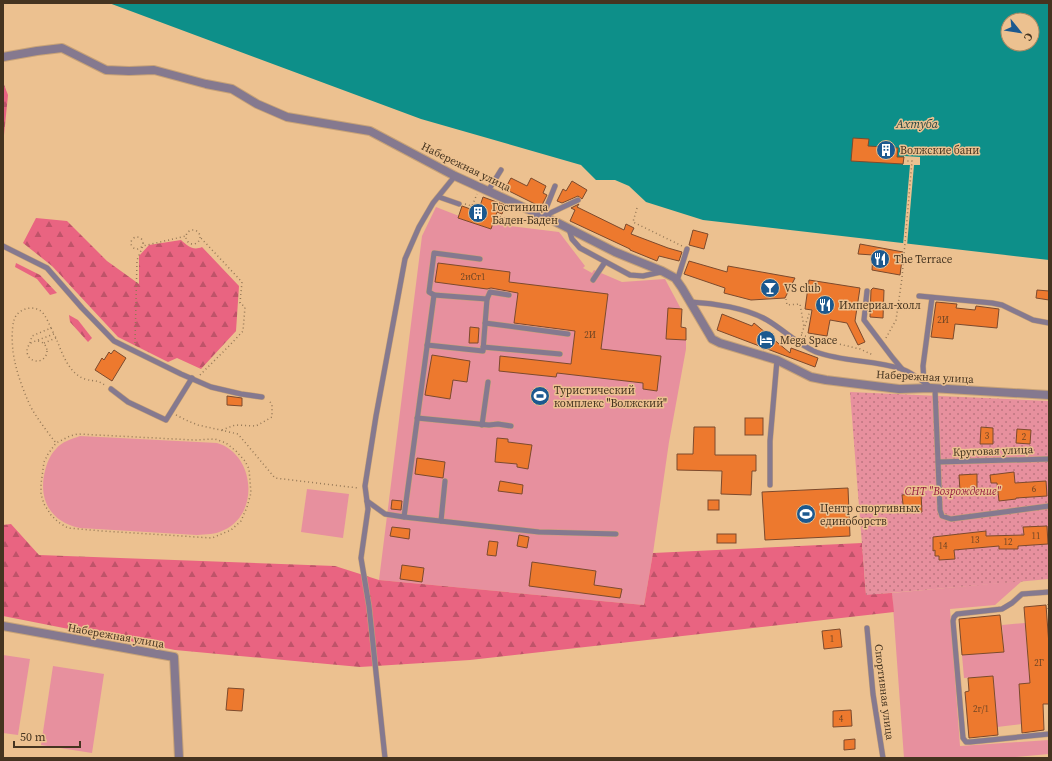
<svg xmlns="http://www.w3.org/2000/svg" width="1052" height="761" viewBox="0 0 1052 761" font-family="'Source Serif 4',serif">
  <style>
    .grass { fill: #e7909e }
    .forest { fill: url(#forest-firs) }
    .garden { fill: url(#garden-dots) }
    .water { fill: #0d8f89; fill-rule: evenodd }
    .pier { fill: #ecc190 }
    .building { fill: #ed792e; stroke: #7c4a2d }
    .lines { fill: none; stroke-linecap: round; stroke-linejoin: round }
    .service-casing { stroke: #c7a277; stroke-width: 6 }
    .minor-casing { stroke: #c7a277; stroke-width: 10 }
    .path { stroke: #957856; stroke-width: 1.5; stroke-dasharray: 1 3; stroke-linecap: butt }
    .service { stroke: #85798f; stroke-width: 5 }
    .minor { stroke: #85798f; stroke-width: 8 }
    .labels { text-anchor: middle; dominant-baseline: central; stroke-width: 3; stroke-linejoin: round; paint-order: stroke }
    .number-label { font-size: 9px; fill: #6f4524 }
    .poi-label { font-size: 11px; fill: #453420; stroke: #ecc190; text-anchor: start }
    .street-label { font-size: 11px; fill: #453420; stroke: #ecc190 }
    .park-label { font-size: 11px; font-style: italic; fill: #951c41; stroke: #ecc190 }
    .water-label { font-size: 12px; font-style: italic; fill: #21423f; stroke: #ecc190 }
  </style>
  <defs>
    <pattern id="forest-firs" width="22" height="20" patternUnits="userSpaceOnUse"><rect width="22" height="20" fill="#e96481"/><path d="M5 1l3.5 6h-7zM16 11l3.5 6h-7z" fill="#bf5369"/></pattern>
    <pattern id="garden-dots" width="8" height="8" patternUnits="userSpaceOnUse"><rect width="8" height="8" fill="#e7909e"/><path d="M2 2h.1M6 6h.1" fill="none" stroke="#bd7680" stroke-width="1.8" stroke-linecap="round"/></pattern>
  </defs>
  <rect width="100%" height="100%" fill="#ecc190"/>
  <!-- grass -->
  <g class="grass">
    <path d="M436,207L459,216L458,218L491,229L493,224L559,232L585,266L583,268L592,273L594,270L622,282L665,279L681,309H682L681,327L686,328V349L669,442L653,553L644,605L379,580L422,236Z"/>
    <path d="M80,436L217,443C255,454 260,514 224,530C215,535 206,534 197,535L80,528C50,522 38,499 45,471C47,463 50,455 56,449C61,442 72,439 80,436Z"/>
    <path d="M307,489L349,494L343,538L301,532Z"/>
    <path d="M1022,581L995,605L950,609L960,746L1049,740V754L1005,758H904L892,593Z"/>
    <path d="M1025,623L1029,674H1035V683L1019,684L1022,724L997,727L993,676L964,678L962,655L1004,652L1002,625Z"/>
    <path d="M3,655L30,659L18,735L3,733Z"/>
    <path d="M53,666L104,674L92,753L41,745Z"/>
  </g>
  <!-- forest -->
  <g class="forest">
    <path d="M3,82L8,95L3,145Z"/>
    <path d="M36,218L67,221L107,261L139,284V256L149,245L181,240C188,246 193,251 202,247L239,286L236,331L201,369L177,358L168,362L118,337L52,266L23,243Z"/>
    <path d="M16,263L40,275L57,293L50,295L37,279L15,267Z"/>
    <path d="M69,315L78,320L92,338L88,342L70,322Z"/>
    <path d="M11,524L39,555L335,566L379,580L644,605L653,553L862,543L866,594L892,593L894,612L470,660L360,667L175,650L3,616V525Z"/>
  </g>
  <!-- garden -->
  <path class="garden" d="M850,392L1049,401V579L866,595Z"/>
  <!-- water -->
  <path class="water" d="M109,3H1049V260L703,220L646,202L629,186L615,180H596L581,165L421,119ZM1008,20H1032V44H1008Z"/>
  <!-- pier -->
  <path class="pier" d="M904,156L920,157V165H914L907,246L903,245L910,165H903Z"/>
  <!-- building -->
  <g class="building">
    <path d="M853,138L869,139L868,146L898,148L897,157H904L903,164L851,161Z"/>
    <path d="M511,178L527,186L531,178L546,186L543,193L547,195L541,207L505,189Z"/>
    <path d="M572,181L587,190L582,199L578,196L562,203L557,201L563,189L566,191Z"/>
    <path d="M483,197L505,205L502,214L497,212L491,229L458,218L462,206L476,211L478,205L480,206Z"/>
    <path d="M579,204L577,207L624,230L626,224L634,228L631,234L668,248L682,252L679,261L659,256L657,261L630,250V249L570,221L575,210L571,208Z"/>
    <path d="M693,230L708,234L704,249L689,245Z"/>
    <path d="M860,244L903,252L900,275L872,270L873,255L858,254Z"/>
    <path d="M689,261L727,272L728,266L795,278L785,298L751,300L724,293L725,288L684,274Z"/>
    <path d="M438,263L510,272L509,282L608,294L601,349L661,356L657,391L643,389V383L557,373L556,377L499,371L500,356L571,364L575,331L514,323L518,293L491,288L487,289L435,282Z"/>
    <path d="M809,280L860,288L855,321L865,342L858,345L847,323L830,320L827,336L808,333L812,310L805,309Z"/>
    <path d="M873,288L884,290L883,318L870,317L871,290Z"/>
    <path d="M1037,290L1049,291V300L1036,298Z"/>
    <path d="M936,302L957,304L956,308L975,310L976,306L999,309L997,328L955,324L953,339L931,337Z"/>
    <path d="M668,308L682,309L681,327L686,328V340L666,339Z"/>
    <path d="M722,314L752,326L754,323L790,353L791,348L818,358L815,367L717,330Z"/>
    <path d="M470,327L479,328L478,343H469Z"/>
    <path d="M114,350L126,358L112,381L95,370L102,358L104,360L109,352L111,354Z"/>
    <path d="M432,355L470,361L467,382L453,380L450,399L425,395Z"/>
    <path d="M227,396L242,398V406L227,405Z"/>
    <rect x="745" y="418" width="18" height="17"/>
    <path d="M694,427H715V455H756V471H752L751,495L721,494L722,471L677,470V454H693Z"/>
    <path d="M981,427L993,428V444H980Z"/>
    <path d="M1017,429L1031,430L1030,444L1016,443Z"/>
    <path d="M497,438L508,439V442L532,445L528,469L517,467V464L495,462Z"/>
    <path d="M417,458L445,462L443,478L415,474Z"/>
    <path d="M1014,472L1015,483L1046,481L1047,496L1016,498V499L999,501L997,483H991L990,475Z"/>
    <path d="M977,474V491H960L959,475Z"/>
    <path d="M500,481L523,485L522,494L498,491Z"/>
    <path d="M848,488L850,536L765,540L762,492Z"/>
    <path d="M921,493L922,512L904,513L902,495Z"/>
    <path d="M392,500L402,501L401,510L391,509Z"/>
    <rect x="708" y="500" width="11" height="10"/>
    <path d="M1047,526L1048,544L1018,546V549H999V546L954,550L955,559L939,560V556H935V550L933,551V537L986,531V536L1024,535L1023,527Z"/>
    <path d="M392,527L410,529L409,539L390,536Z"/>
    <rect x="717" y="534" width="19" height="9"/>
    <path d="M519,535L529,537L527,548L517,546Z"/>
    <path d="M489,541L498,542L496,556L487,555Z"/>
    <path d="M532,562L596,571L594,585L622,589L620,598L529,586Z"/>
    <path d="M402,565L424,568L422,582L400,579Z"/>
    <path d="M1046,605L1049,645V704H1043L1044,730L1022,733L1019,684L1030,683L1024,607Z"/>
    <path d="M1000,615L1004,652L962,655L959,619Z"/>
    <path d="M840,629L842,647L824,649L822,631Z"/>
    <path d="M993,676L998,735L969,738L965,692L969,691L968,678Z"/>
    <path d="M228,688L244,689L242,711L226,710Z"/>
    <path d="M851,710L852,726L833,727V711Z"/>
    <path d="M855,739V749L844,750V740Z"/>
  </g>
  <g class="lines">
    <defs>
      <g id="service">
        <path d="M488,191L501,170"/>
        <path d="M439,197L459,204"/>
        <path d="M543,216L555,186"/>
        <path d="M544,216L578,200"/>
        <path d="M569,229L572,239L580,248L630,275L643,276L661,272"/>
        <path d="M3,246L47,268L82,308L114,341L181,374L211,387L241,394L262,397"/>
        <path d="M593,280L605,262"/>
        <path d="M677,281L687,249"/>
        <path d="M867,291L864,320L892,357L902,369"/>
        <path d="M434,295L429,292L434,253L480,259"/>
        <path d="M919,296L992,303L1002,305L1033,320L1049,323"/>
        <path d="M691,302C714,303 746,308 767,320C784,330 797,344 816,352C843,362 874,360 902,369C913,373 921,380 930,387"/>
        <path d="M485,323L568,334"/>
        <path d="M427,345L483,351L487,299"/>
        <path d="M483,347L560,354"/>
        <path d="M924,382L923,366L932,298"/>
        <path d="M111,389L128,402L166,420L192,378"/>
        <path d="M935,389L940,510L942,516L951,519L1049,506"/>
        <path d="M417,418L489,425L498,424L511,426"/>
        <path d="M482,425L488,382"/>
        <path d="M938,462L1049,459"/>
        <path d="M770,485V441L777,360"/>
        <path d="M367,501L385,514L404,517L434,295L487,299L490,292L509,295"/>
        <path d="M404,517L539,532L616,534"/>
        <path d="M441,521L445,481"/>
        <path d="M1049,592L1022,594L1012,603L1002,609L957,614L954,617L953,621L963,738L966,742H970L1049,734"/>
        <path d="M867,628L873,694L883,758"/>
        <path d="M385,758L369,606L361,558L368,509L365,486L376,416L405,259L419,227L433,203L455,176"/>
      </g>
      <g id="minor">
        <path d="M3,57L37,51L62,48L106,70L129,71L154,70L206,84L232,89L257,104L287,117L370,131L455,176L558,223L615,252L662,271L675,278L682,288L712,339L720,343L777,360L811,377L826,380L899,389L931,388L1049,395"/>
        <path d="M3,626L174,657L179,758"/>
      </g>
    </defs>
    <!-- service casing -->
    <use href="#service" class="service-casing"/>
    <!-- minor casing -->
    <use href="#minor" class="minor-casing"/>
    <!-- path -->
    <g class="path">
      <path d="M465,204L472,206L477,194"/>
      <path d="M637,208L633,222L682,246"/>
      <path d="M496,216L529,223L531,220"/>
      <circle cx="193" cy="237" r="7"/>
      <circle cx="137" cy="243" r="6"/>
      <path d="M786,299L787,305L800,304L804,327L801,336"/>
      <path d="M805,326L810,311"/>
      <path d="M51,328C48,322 45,313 39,310C30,305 17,310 14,320C11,331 12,351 15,362C17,374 27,401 33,411C40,422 48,433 56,443L48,454L44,462L41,484V494L44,504L51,515L58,522L68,528L102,531L212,538L231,530L241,521L247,507L251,493L249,469L245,461L236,451L226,443L215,439L194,440L78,434L70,436L56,443"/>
      <path d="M801,335L860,349L873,355"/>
      <path d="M886,338L896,320L902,278L912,161H906"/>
      <path d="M38,340L54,334L56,338"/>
      <circle cx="37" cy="351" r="10"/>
      <path d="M30,343L32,336L51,328L54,334"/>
      <path d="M44,343L56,338C62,353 69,374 85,379C94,382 97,379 106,386"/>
      <path d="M135,343L137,260L143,246L186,236"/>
      <path d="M200,375L230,345L243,331L245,307L240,303L242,282L200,237"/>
      <path d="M176,415L188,421L198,425L238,434L275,478L358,488"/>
      <path d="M222,430L235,425L256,426L272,417V405L269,400"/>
      <path d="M1048,609V603H1049"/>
      <path d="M1049,610V617"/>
    </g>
    <!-- service -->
    <use href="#service" class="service"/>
    <!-- minor -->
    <use href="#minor" class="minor"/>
  </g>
  <!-- icons -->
  <defs>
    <symbol id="building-disc" viewBox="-11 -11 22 22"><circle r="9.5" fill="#1c598f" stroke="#ecc190"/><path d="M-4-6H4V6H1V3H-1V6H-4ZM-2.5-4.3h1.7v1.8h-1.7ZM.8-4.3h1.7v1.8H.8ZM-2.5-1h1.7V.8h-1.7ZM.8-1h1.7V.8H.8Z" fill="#fff"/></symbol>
    <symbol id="restaurant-disc" viewBox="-11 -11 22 22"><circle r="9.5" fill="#1c598f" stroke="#ecc190"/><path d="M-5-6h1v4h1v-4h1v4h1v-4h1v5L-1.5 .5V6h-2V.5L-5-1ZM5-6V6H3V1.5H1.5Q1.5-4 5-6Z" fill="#fff"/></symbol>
    <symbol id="bar-disc" viewBox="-11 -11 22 22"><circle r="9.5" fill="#1c598f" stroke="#ecc190"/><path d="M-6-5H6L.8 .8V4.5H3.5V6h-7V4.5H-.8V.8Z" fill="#fff"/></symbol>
    <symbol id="hotel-disc" viewBox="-11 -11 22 22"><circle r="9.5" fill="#1c598f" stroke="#ecc190"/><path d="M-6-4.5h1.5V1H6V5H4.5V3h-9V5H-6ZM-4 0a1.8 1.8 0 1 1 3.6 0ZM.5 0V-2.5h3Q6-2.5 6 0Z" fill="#fff"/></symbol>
    <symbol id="stadium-disc" viewBox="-11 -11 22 22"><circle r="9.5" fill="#1c598f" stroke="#ecc190"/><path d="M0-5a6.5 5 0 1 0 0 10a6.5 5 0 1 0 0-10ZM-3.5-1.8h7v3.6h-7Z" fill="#fff"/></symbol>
  </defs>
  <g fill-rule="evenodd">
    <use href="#building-disc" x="875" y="139" width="22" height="22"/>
    <use href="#building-disc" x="467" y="202" width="22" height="22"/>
    <use href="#restaurant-disc" x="869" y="248" width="22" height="22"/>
    <use href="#bar-disc" x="759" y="277" width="22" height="22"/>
    <use href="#restaurant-disc" x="814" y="294" width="22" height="22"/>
    <use href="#hotel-disc" x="755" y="329" width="22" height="22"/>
    <use href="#stadium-disc" x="529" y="385" width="22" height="22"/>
    <use href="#stadium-disc" x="795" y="503" width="22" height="22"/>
  </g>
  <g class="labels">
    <!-- number labels -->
    <g class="number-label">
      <text x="473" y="277">2иСт1</text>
      <text x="943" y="320">2И</text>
      <text x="590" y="335">2И</text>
      <text x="987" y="436">3</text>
      <text x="1024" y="437">2</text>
      <text x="1034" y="489">6</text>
      <text x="1036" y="536">11</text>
      <text x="975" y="540">13</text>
      <text x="1008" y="542">12</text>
      <text x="943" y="546">14</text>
      <text x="832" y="639">1</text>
      <text x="1039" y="663">2Г</text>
      <text x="981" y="709">2г/1</text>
      <text x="841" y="719">4</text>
    </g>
    <!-- poi labels -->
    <g class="poi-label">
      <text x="900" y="150">Волжские бани</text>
      <text x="492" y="207">Гостиница<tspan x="492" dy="13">Баден-Баден</tspan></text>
      <text x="894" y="259">The Terrace</text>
      <text x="784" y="288">VS club</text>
      <text x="839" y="305">Империал-холл</text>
      <text x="780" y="340">Mega Space</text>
      <text x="554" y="390">Туристический<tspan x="554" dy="13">комплекс "Волжский"</tspan></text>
      <text x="820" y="508">Центр спортивных<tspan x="820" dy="13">единоборств</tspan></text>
    </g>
    <!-- street labels -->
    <g class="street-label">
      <text transform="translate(466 167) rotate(26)">Набережная улица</text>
      <text transform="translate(925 377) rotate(3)">Набережная улица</text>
      <text transform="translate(993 451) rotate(-2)">Круговая улица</text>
      <text transform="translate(116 636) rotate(10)">Набережная улица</text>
      <text transform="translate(884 692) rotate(83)">Спортивная улица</text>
    </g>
    <!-- park labels -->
    <g class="park-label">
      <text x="953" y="491">СНТ "Возрождение"</text>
    </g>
    <!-- water labels -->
    <g class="water-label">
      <text x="917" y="124">Ахтуба</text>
    </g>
  </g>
  <!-- border -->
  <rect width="1052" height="761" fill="none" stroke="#453420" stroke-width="8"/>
  <!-- north arrow -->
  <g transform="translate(1020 32) rotate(120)"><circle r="19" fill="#ecc190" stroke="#a98963"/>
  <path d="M0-3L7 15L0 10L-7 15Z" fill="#1c598f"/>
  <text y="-6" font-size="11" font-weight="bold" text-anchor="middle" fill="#453420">С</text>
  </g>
  <!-- scale -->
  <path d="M14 741v6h66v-6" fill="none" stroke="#453420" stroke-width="2"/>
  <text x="20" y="741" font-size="12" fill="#453420" stroke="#ecc190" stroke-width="3" paint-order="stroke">50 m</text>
</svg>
